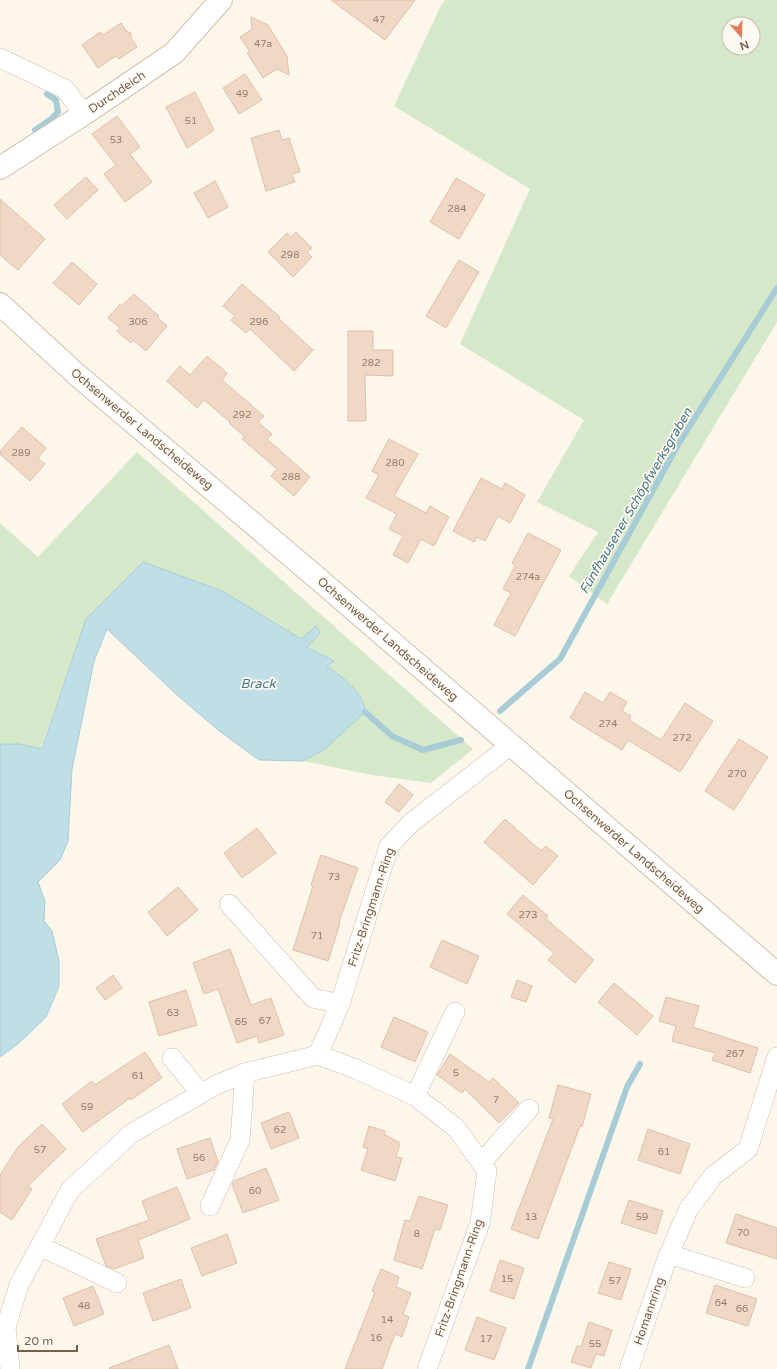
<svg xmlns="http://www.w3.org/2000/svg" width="777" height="1369" viewBox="0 0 777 1369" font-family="'Varela Round',sans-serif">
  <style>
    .green { fill: #d5e9ca; fill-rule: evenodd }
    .water { fill: #c0dee5; stroke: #a7ccd6 }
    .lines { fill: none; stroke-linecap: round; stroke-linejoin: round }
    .stream { stroke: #a7ccd6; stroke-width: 6 }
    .building { fill: #efd8c5; stroke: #e1c0a6 }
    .street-casing { stroke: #cebfb1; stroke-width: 20 }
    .secondary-casing { stroke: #d0c0af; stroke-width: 24 }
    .street { stroke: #fff; stroke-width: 19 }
    .secondary { stroke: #fff; stroke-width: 22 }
    .labels { text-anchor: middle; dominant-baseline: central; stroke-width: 3.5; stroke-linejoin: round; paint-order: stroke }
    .number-label { font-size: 10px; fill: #947d6c }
    .street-label { font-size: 12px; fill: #765f4f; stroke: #fefaf2 }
    .water-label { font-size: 13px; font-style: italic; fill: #4a7a87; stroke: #fefaf2 }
  </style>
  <rect width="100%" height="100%" fill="#fcf6eb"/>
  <!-- green -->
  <g class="green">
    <path d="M445,0H777V322L607,604L569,576L598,532L537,502L584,420L460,344L530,189L394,106L441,5ZM729,24H753V48H729Z"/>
    <path d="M137,452L473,749L431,783L372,775L303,761L325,749L365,712C364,692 342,677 327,666L334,661L307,646L319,633L316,626L301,639L222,591L86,619L41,749L19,744H0V523L38,557Z"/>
  </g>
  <!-- water -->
  <path class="water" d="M143,562L222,591L301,639L316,626L320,633L307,647L334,661L327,666C342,677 364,692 365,712L325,749L303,761L259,760L218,730L176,694L107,629L94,661L72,769L68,841L60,860L38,882L45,901L44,921L52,931L59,961V986L46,1017L18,1044L0,1057V744H19L42,749L86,619Z"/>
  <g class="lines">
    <!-- stream -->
    <g class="stream">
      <path d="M35,130L50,120L58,112L56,100L47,94"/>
      <path d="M500,711L560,659L679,443L777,288"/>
      <path d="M365,712L392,736L423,750L461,740"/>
      <path d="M528,1369L627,1087L640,1064"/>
    </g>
  </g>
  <!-- building -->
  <g class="building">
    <path d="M331,0H415L385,40Z"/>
    <path d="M251,17L268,25L287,56L289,75L277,69L263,78L247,53L250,52L240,37L252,29Z"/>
    <path d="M121,23L126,31L131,33V38L137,47L119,59L116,56L98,68L82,45L100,32L103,35Z"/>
    <path d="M245,74L262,100L239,114L223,88Z"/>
    <path d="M195,92L214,130L187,148L166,107Z"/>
    <path d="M117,116L140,147L130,154L152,182L125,202L104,174L116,165L92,134Z"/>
    <path d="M279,130L282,140L289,138L300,172L292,174L295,182L266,191L251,138Z"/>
    <path d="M86,177L98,190L67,219L54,205Z"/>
    <path d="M456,178L485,195L459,239L430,222Z"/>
    <path d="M215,181L228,207L208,218L194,193Z"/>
    <path d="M0,199L45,239L18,270L0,255Z"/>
    <path d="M296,232L312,248L307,252L312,257L293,277L268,252L287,233L291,237Z"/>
    <path d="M459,260L479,272L446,328L426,316Z"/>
    <path d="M72,262L97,284L79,305L53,283Z"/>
    <path d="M242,284L280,317L279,319L313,350L294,371L250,329L246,333L231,320L235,316L223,306Z"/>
    <path d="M134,294L159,316L157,317L167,326L146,351L133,340L131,343L117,331L120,328L108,318L120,304L122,306Z"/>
    <path d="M348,331H373V350H393V376L365,375L366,421H348Z"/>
    <path d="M207,356L227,373L222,380L264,416L258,422L272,434L267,439L310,477L294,496L271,476L277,469L242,439L245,437L229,423L230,422L204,400L197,408L167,381L180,366L190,375Z"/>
    <path d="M22,427L46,448L38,458L45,464L30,481L0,454V451Z"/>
    <path d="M389,439L418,454L394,496L426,513L430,506L449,517L434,546L421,539L408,563L393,555L403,536L389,529L397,514L366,498L379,475L372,471Z"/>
    <path d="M481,478L502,489L505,483L525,495L510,523L498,516L485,541L477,537L474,542L453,531Z"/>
    <path d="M528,533L561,550L515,636L494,625L511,593L503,589L515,566L512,563Z"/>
    <path d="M585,692L603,703L610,692L627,702L622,711L631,716L629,720L661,740L685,703L713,721L680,772L628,740L622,750L570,718Z"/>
    <path d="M739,739L768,757L734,810L705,791Z"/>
    <path d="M399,784L413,795L399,812L385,802Z"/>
    <path d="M505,819L541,851L546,846L558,856L533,885L484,842Z"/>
    <path d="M257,828L276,853L242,878L224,853Z"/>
    <path d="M321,855L358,868L339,922L340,923L328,961L293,950L313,886L311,885Z"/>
    <path d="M178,887L198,910L167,936L148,912Z"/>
    <path d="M523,895L548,916L546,919L594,960L575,983L548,960L554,953L507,914Z"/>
    <path d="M442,940L479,956L467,984L430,967Z"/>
    <path d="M230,949L251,1005L271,998L284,1035L259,1043L257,1036L237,1043L218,989L204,994L193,963Z"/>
    <path d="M113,975L122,988L105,1000L96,988Z"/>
    <path d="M517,980L532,986L526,1002L511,997Z"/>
    <path d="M614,983L653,1016L637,1035L598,1002Z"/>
    <path d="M186,990L197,1025L159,1036L149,1002Z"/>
    <path d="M666,997L699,1006L693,1027L758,1048L750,1073L712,1060L715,1053L672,1041L676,1026L659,1021Z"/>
    <path d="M394,1017L428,1032L415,1062L381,1047Z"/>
    <path d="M145,1052L162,1078L131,1100L130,1098L83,1132L62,1104L92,1081L95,1085Z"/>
    <path d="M450,1054L489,1082L493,1078L519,1103L499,1123L465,1089L462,1093L437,1075Z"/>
    <path d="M558,1085L591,1094L582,1127L580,1126L538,1239L511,1229L553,1119L549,1118Z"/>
    <path d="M289,1112L299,1138L271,1149L261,1123Z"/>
    <path d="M42,1124L66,1149L28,1186L32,1189L12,1220L0,1212V1175L18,1147Z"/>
    <path d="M369,1126L385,1131L384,1134L400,1143L396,1157L402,1158L395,1181L361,1170L368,1149L363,1147Z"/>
    <path d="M648,1129L690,1144L680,1174L638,1160Z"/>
    <path d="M210,1138L218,1162L214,1170L187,1179L177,1149Z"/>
    <path d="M266,1168L279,1200L243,1213L232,1184L234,1181Z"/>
    <path d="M177,1187L190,1219L138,1240L144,1258L114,1269L106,1266L96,1239L149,1220L142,1201Z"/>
    <path d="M419,1196L448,1205L440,1230L435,1229L422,1269L394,1260L405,1220L410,1221Z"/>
    <path d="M629,1200L663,1211L656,1234L621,1223Z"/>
    <path d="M736,1214L777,1228V1259L726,1243Z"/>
    <path d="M227,1234L237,1263L202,1276L191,1248Z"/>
    <path d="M500,1260L524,1268L514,1299L490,1291Z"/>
    <path d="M609,1262L631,1269L621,1300L598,1293Z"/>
    <path d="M381,1269L399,1277L396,1287L411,1293L403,1314L409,1317L402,1337L395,1334L382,1369H345L375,1292L372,1291Z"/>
    <path d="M181,1279L191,1308L153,1321L143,1293Z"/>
    <path d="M715,1285L757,1299L748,1326L706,1313Z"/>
    <path d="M93,1286L104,1314L74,1326L63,1298Z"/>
    <path d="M477,1317L506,1328L494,1360L465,1350Z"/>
    <path d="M589,1322L612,1330L604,1356L596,1354L591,1368L571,1362L577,1346L581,1347Z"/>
    <path d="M169,1345L178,1369H110L109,1368Z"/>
  </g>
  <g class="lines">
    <defs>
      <g id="street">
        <path d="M0,58L65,89L84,114"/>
        <path d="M229,904L313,998L340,1004"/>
        <path d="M318,1055L340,1004L389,846L411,823L511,745"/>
        <path d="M172,1058L201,1094"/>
        <path d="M415,1096L455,1012"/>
        <path d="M481,1163L529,1109"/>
        <path d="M210,1206L240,1140L245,1073"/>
        <path d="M40,1246L117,1283"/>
        <path d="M669,1254L745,1278"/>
        <path d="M10,1369L6,1327L19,1285L70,1190L132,1133L216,1085L245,1073L318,1055L356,1069L415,1096L456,1128L487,1171L480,1223L427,1369"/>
        <path d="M629,1369L667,1259L688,1210L713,1176L748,1149L777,1057"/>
      </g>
      <g id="secondary">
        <path d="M0,168L84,114L174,53L221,0"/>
        <path d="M0,304L76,374L309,571L777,974"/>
      </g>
    </defs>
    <!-- street casing -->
    <use href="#street" class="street-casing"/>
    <!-- secondary casing -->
    <use href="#secondary" class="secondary-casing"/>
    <!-- street -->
    <use href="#street" class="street"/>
    <!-- secondary -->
    <use href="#secondary" class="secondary"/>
  </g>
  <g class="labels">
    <!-- number labels -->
    <g class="number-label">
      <text x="379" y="20">47</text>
      <text x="263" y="44">47a</text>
      <text x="242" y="94">49</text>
      <text x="191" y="121">51</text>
      <text x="116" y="140">53</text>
      <text x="457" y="209">284</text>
      <text x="290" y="255">298</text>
      <text x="138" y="322">306</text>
      <text x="259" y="322">296</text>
      <text x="371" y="363">282</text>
      <text x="242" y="415">292</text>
      <text x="21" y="453">289</text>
      <text x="395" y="463">280</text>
      <text x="291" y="477">288</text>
      <text x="528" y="577">274a</text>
      <text x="608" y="724">274</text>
      <text x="682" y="738">272</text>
      <text x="737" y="774">270</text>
      <text x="334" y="877">73</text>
      <text x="528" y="915">273</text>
      <text x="317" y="936">71</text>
      <text x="173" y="1013">63</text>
      <text x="265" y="1021">67</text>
      <text x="241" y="1022">65</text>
      <text x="735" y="1054">267</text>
      <text x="456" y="1073">5</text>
      <text x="138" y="1076">61</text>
      <text x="496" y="1100">7</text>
      <text x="87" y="1107">59</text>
      <text x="280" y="1130">62</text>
      <text x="40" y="1150">57</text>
      <text x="664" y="1152">61</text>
      <text x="199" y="1158">56</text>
      <text x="255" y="1191">60</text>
      <text x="531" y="1217">13</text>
      <text x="642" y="1217">59</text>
      <text x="743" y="1233">70</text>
      <text x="417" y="1234">8</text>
      <text x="507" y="1279">15</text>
      <text x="615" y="1281">57</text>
      <text x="721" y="1303">64</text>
      <text x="84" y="1306">48</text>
      <text x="742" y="1309">66</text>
      <text x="387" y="1320">14</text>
      <text x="376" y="1338">16</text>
      <text x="486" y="1339">17</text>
      <text x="595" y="1344">55</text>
    </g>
    <!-- street labels -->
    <g class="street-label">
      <text transform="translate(117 92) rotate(-34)">Durchdeich</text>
      <text transform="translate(142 429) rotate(40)">Ochsenwerder Landscheideweg</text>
      <text transform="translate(388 639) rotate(41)">Ochsenwerder Landscheideweg</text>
      <text transform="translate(634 851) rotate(41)">Ochsenwerder Landscheideweg</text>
      <text transform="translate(371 907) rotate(-72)">Fritz-Bringmann-Ring</text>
      <text transform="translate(459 1278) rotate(-71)">Fritz-Bringmann-Ring</text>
      <text transform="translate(649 1311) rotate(-71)">Homannring</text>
    </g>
    <!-- water labels -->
    <g class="water-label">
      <text transform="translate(636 501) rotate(-60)">Fünfhausener Schöpfwerksgraben</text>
      <text x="258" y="684">Brack</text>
    </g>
  </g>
  <!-- north arrow -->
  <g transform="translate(741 36) rotate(160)"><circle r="19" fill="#fefaf2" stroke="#c8bcb1"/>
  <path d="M0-3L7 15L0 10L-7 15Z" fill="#dd7d59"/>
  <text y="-6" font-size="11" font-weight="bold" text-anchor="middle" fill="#765f4f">N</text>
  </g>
  <!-- scale -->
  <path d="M18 1345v6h59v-6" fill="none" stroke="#765f4f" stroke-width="2"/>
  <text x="24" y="1345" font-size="12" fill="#765f4f" stroke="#fefaf2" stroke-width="3" paint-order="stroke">20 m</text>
</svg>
